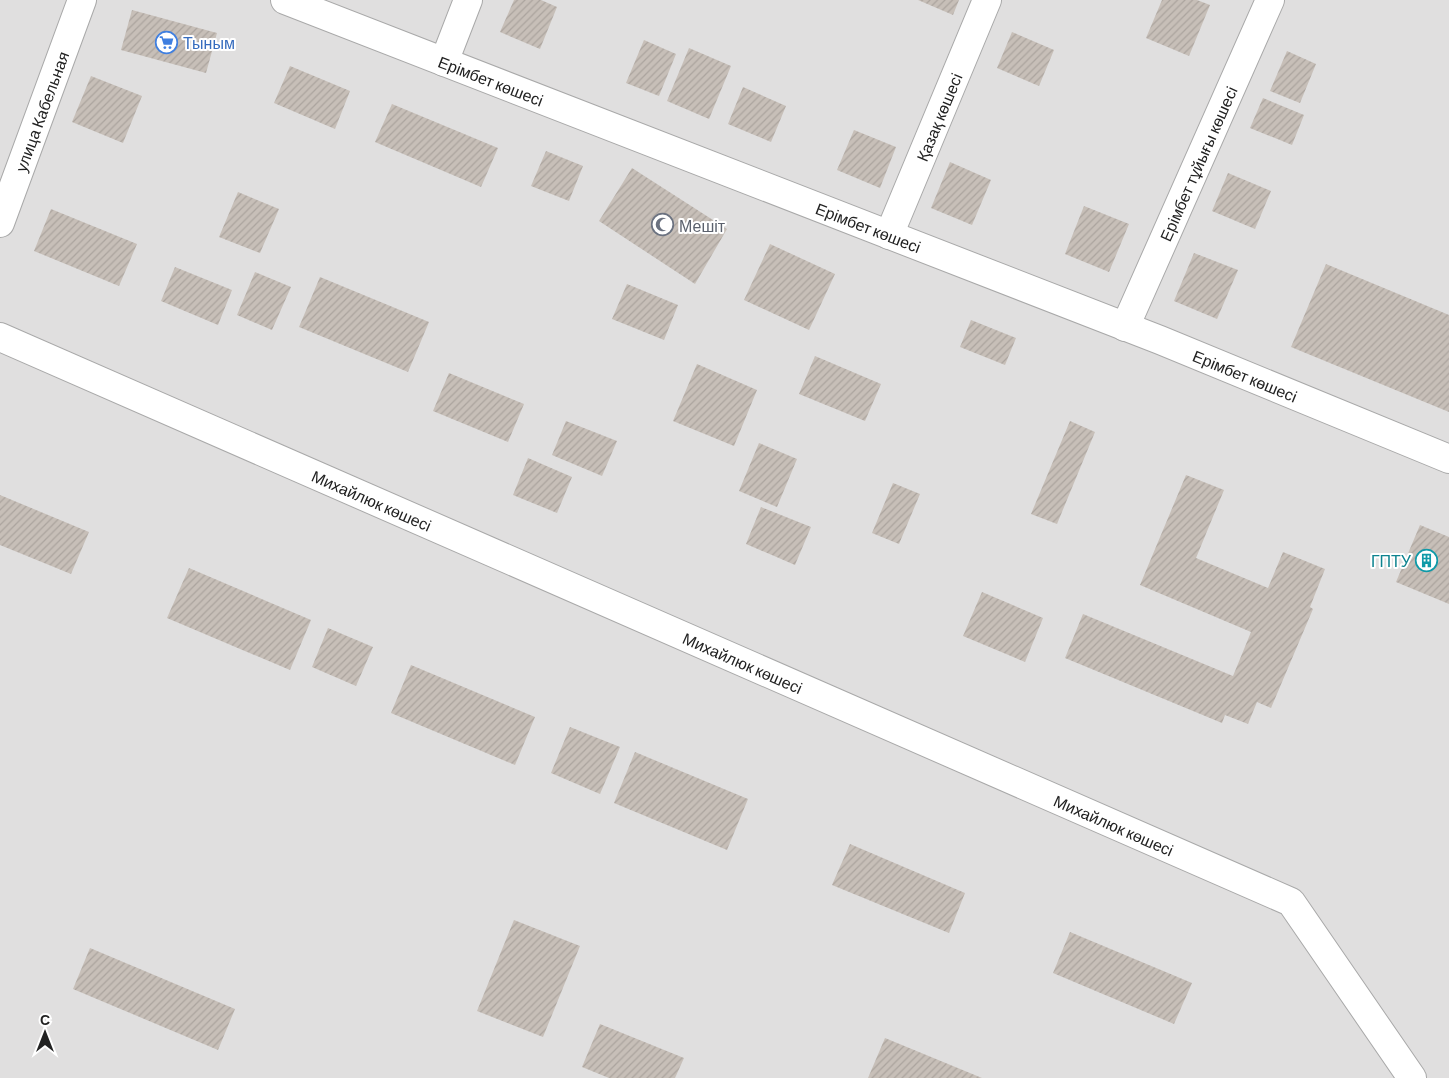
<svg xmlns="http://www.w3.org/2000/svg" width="1449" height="1078" viewBox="0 0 1449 1078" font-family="Barlow,sans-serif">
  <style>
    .residential { fill: #e0dfdf }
    .building { fill: url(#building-hatch) }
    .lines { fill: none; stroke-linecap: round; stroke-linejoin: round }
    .minor-casing { stroke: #a9a9a9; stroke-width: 30 }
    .minor { stroke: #fff; stroke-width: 28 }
    .labels { text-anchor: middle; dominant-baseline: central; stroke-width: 4; stroke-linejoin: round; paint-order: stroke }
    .shop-label { font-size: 16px; fill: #366cbe; stroke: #fff; text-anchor: start }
    .street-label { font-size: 16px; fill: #222; stroke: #fff }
    .worship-label { font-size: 16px; fill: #5b616d; stroke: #fff; text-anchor: start }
    .culture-label { font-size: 16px; fill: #0d838f; stroke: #fff; text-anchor: end }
  </style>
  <defs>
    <pattern id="building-hatch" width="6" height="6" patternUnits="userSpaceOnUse" patternTransform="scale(1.25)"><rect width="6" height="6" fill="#c7bfb8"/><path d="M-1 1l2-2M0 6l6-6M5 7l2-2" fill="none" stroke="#aba49e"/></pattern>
  </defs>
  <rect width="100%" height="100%" fill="#f2efe9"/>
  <!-- residential -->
  <rect class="residential" x="0" y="0" width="1449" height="1078"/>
  <!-- building -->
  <g class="building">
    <path d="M514,0H541L557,7L540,49L500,32Z"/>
    <path d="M918,0H959L953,15Z"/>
    <path d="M1162,0H1197L1210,5L1189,56L1146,38Z"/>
    <path d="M132,10L217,33L206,73L121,50Z"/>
    <path d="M1012,32L1054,50L1039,86L997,68Z"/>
    <path d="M644,40L676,54L659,96L626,83Z"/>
    <path d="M689,48L731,66L709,119L667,101Z"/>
    <path d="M1287,51L1316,64L1300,103L1270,91Z"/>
    <path d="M290,66L350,91L335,129L274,103Z"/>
    <path d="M91,76L142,96L123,143L72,122Z"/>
    <path d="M743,87L786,106L771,142L728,124Z"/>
    <path d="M1263,98L1304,115L1292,145L1250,128Z"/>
    <path d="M392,104L498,148L481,187L375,142Z"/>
    <path d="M854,130L896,147L880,188L837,170Z"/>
    <path d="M546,151L583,166L569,201L531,186Z"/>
    <path d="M950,162L991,180L972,225L931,208Z"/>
    <path d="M632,168L727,229L695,284L599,221Z"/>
    <path d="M1228,173L1271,191L1255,229L1212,211Z"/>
    <path d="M238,192L279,209L260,253L219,237Z"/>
    <path d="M1084,206L1129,224L1109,272L1065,254Z"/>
    <path d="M51,209L137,244L119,286L34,251Z"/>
    <path d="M770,244L835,274L809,330L744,300Z"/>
    <path d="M1194,253L1238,270L1217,319L1174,301Z"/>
    <path d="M1326,264L1449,315V412L1291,347Z"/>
    <path d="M175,267L232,290L218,325L161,301Z"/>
    <path d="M255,272L291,287L272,330L237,315Z"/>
    <path d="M320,277L429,322L408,372L299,327Z"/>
    <path d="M627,284L678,305L664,340L612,319Z"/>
    <path d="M971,320L1016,338L1005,365L960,347Z"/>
    <path d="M815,356L881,384L865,421L799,394Z"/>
    <path d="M697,364L757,390L734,446L673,421Z"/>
    <path d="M449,373L524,404L508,442L433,411Z"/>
    <path d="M566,421L617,441L602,476L552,455Z"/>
    <path d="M1070,421L1095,432L1057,524L1031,514Z"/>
    <path d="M759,443L797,459L777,507L739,491Z"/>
    <path d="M528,458L572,477L557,513L513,495Z"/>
    <path d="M1186,475L1224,490L1196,558L1268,588L1283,552L1325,569L1310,607L1313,609L1271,708L1257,702L1248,724L1225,715L1222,723L1065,658L1083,614L1233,676L1251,632L1140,585Z"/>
    <path d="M893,483L920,494L899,544L872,533Z"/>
    <path d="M0,495L89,532L71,574L0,545Z"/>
    <path d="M761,507L811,527L795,565L746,544Z"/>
    <path d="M1420,525L1449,537V604L1396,582Z"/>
    <path d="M189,568L311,620L290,670L167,618Z"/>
    <path d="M982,592L1043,618L1025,662L963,636Z"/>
    <path d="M328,628L373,647L356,686L312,667Z"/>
    <path d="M411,665L535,717L515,765L391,713Z"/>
    <path d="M570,727L620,747L600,794L551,773Z"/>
    <path d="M635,752L748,799L727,850L614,803Z"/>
    <path d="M850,844L965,893L949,933L832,885Z"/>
    <path d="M514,920L580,946L543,1037L477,1011Z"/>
    <path d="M1070,932L1192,983L1174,1024L1053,973Z"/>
    <path d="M90,948L235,1009L218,1050L73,989Z"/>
    <path d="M600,1024L684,1058L675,1078H609L582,1067Z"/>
    <path d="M885,1038L982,1078H868Z"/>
  </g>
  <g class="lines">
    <defs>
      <g id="minor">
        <path id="s1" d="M285,0L1160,340L1449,459"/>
        <path d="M444,62L468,0"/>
        <path id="s2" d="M0,223L82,0"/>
        <path id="s3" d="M889,235L987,0"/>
        <path id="s4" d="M1125,327L1270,0"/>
        <path id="s5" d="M0,337L1291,902L1412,1078"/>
      </g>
    </defs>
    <!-- minor casing -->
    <use href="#minor" class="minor-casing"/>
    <!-- minor -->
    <use href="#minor" class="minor"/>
  </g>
  <!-- icons -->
  <defs>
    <symbol id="supermarket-ring" viewBox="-11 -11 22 22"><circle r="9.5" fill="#fff" stroke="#3f7fe0" stroke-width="1.5"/><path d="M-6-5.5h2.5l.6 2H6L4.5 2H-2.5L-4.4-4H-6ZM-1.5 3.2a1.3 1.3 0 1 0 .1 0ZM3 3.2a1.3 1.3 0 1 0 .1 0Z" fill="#3f7fe0"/></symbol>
    <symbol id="mosque-ring" viewBox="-11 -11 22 22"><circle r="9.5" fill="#fff" stroke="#6b7280" stroke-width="1.5"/><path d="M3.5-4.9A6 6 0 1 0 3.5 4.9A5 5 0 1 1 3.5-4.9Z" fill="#6b7280"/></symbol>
    <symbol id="building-ring" viewBox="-11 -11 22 22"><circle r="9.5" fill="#fff" stroke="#0f9aa8" stroke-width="1.5"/><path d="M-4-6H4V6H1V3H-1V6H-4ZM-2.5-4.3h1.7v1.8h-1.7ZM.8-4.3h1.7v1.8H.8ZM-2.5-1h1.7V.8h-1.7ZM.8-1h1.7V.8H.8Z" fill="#0f9aa8"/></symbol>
  </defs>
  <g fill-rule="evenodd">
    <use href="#supermarket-ring" x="154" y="30" width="25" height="25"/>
    <use href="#mosque-ring" x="650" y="212" width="25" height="25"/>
    <use href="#building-ring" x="1414" y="548" width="25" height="25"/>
  </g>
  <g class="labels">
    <!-- shop labels -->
    <g class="shop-label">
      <text x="183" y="42">Тыным</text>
    </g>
    <!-- street labels -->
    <g class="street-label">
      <text stroke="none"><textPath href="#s1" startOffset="221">Ерімбет көшесі</textPath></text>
      <text stroke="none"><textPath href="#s2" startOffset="119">улица Кабельная</textPath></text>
      <text stroke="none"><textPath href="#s3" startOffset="128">Қазақ көшесі</textPath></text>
      <text stroke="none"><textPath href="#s4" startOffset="179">Ерімбет тұйығы көшесі</textPath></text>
      <text stroke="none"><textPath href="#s1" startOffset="626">Ерімбет көшесі</textPath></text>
      <text stroke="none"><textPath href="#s1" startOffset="1031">Ерімбет көшесі</textPath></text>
      <text stroke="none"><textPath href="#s5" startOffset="406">Михайлюк көшесі</textPath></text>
      <text stroke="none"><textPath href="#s5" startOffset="811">Михайлюк көшесі</textPath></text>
      <text stroke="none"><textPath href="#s5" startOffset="1216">Михайлюк көшесі</textPath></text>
    </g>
    <!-- worship labels -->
    <g class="worship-label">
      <text x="679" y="225">Мешіт</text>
    </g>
    <!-- culture labels -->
    <g class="culture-label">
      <text x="1411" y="560">ГПТУ</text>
    </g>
  </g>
  <!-- north arrow -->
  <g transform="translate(45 1033)" stroke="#ffffff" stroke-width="4" paint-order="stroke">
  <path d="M0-4L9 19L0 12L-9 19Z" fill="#222222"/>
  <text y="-8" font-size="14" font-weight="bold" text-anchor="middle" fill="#222222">С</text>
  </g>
</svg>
